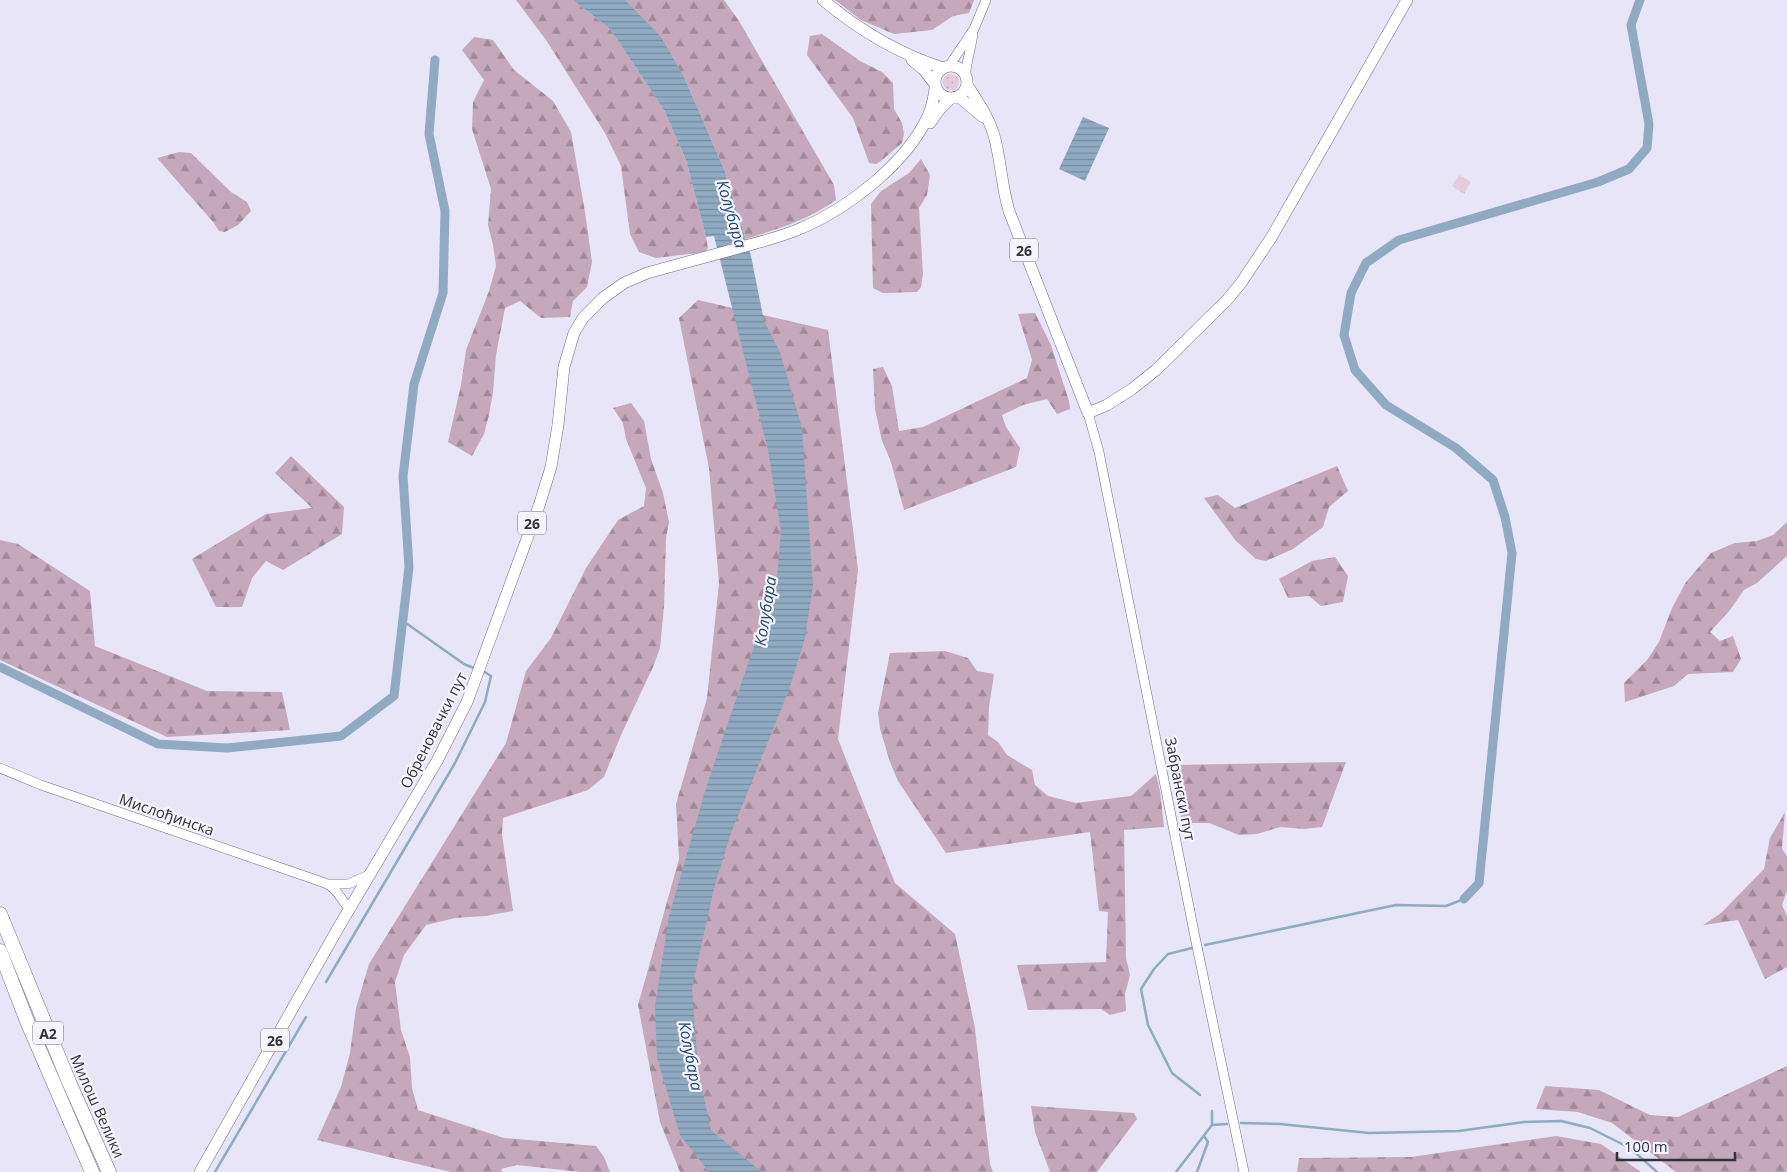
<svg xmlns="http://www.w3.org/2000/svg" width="1787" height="1172" viewBox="0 0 1787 1172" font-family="'Open Sans',sans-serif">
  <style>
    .grass { fill: url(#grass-dots) }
    .forest { fill: url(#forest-firs) }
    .park { fill: url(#park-tufts) }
    .water { fill: url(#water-rules) }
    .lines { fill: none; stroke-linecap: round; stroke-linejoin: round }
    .stream { stroke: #8faac1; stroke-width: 2.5 }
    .canal { stroke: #8faac1; stroke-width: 9 }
    .minor-casing { stroke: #6e6c7b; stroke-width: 10 }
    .major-casing { stroke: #6e6c7b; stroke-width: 12 }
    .highway-casing { stroke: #6e6c7b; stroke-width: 15 }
    .minor { stroke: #fff; stroke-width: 9 }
    .major { stroke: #fff; stroke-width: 11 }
    .highway { stroke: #fff; stroke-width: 14 }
    .labels { text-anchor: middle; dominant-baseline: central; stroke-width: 4.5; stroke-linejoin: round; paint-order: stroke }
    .shield { fill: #f4f3fe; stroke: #6d6c74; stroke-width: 1 }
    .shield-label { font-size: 14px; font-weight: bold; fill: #333239 }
    .street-label { font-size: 15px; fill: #333239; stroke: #f4f3fe }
    .water-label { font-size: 16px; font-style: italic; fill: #1d496a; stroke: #f4f3fe }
  </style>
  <defs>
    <pattern id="grass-dots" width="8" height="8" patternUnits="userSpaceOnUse" patternTransform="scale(1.25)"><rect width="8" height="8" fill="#e3cbdc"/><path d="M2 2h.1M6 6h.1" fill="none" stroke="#c3afbe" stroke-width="1.8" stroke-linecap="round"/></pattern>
    <pattern id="forest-firs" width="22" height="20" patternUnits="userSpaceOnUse" patternTransform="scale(1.25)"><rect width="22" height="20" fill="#c5a8bc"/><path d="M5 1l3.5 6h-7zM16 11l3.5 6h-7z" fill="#a1899a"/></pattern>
    <pattern id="park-tufts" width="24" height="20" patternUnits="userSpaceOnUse" patternTransform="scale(1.25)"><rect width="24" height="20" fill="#e3cbdc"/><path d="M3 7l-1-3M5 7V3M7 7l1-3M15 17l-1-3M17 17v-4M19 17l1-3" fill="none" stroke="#c3afbe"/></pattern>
    <pattern id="water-rules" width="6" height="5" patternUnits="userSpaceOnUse" patternTransform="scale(1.25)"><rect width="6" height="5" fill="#8faac1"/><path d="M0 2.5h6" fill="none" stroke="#758b9e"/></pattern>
  </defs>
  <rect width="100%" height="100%" fill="#e7e5f7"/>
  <!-- grass -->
  <circle class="grass" cx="951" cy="82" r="8"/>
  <!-- forest -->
  <g class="forest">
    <path d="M516,0H573L610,29L664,110L686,160L706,237L708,248L705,252L656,258L639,252L630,234L621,166L605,133L546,40Z"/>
    <path d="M625,0H724L739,21L834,185L836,200C809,220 777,229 746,239L724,169L685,79Z"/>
    <path d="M835,0H974L969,13L953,16L932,30L894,34L861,20Z"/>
    <path d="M822,34L860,61L882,72L893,83L894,109L902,123L904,134L902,143L881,161L876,164L869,163L853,118L807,55L810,36Z"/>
    <path d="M474,37L493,40L514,70L553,101L571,132L585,212L592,262L587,287L573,301L570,317L541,318L520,301L505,308L496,355L493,392L489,415L484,434L472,456L448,442L461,385L466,350L489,291L496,266L493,245L488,225L491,189L472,129L473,102L484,80L462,50Z"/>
    <path d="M179,152L191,153L231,192L247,202L251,211L238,225L225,232L219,231L214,223L157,158Z"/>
    <path d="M921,159L930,175L927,195L919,208L923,274L921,287L917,292L883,293L873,288L871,204L881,191L909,173Z"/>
    <path d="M698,300L828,330L858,570L838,739L895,883L955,934L975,1028L990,1164L993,1172H680L660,1122L638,1005L679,859L676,804L707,698L719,583L709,468L679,318Z"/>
    <path d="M1035,313L1051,345L1069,401L1070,409L1057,414L1047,399L1023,405L1002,415L1006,427L1020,448L1016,467L904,510L890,459L882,441L875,409L873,369L883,367L892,386L899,431L923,427L1027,378L1032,360L1018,314Z"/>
    <path d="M631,403L644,421L651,459L663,493L669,522L666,538L664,607L660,648L653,667L621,735L604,777L588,790L503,818L502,834L513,911L485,916L455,918L426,925L404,955L395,982L401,1030L410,1057L412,1088L418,1110L504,1138L596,1146L604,1157L610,1172H581L517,1165L501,1169L502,1172H451L317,1140L341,1087L350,1053L356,1008L369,964L506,743L526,671L551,638L586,568L618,520L644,506L646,488L626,439L623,423L613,408Z"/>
    <path d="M291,456L344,507L342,534L283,570L266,561L252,578L242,607H216L192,559L266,514L312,508L275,473Z"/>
    <path d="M1337,466L1348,491L1329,507L1323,527L1293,549L1266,561L1256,559L1236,541L1204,498L1218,495L1235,508Z"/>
    <path d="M1787,522V556L1757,583L1744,590L1730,610L1710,632L1720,641L1733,636L1741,659L1733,672L1688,674L1674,686L1625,702L1624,683L1647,660L1659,642L1672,608L1686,582L1711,553L1735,543L1757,541L1773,535Z"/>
    <path d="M0,540L18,544L90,591L95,646L207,691L282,692L290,730L167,737L0,660Z"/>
    <path d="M1335,557L1348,576L1343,602L1321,606L1309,596L1288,598L1279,579L1312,561Z"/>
    <path d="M945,651L968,658L977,671L994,674L989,707L988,735L998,742L1007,755L1032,770L1035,785L1048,796L1076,803L1131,796L1156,774L1160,791L1164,827L1124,830L1126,958L1130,975L1125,994L1126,1011L1110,1015L1101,1009L1028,1010L1017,965L1106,962L1108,912L1099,911L1090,832L946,853L898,781L890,762L880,729L878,713L890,653Z"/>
    <path d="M1346,762L1322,827L1304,829L1280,827L1257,834L1239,835L1209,823H1182L1174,765Z"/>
    <path d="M1785,812L1782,849L1787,856V891L1782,905L1787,916V967L1765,979L1738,920L1703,925L1721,913L1764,869L1770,838Z"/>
    <path d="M1787,1066V1172H1676L1612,1123L1578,1112L1536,1109L1545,1086L1599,1090L1650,1115L1678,1117Z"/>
    <path d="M1031,1106L1134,1113L1137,1119L1097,1172H1050L1035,1132Z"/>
    <path d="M1556,1136L1601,1144L1641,1172H1297L1299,1158L1411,1157Z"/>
  </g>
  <!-- park -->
  <path class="park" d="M1459,175L1471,182L1464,194L1452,186Z"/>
  <!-- water -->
  <g class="water">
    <path d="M573,0H625L661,37L685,79L724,169L751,256L764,321L780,352L802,428L813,585L805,638L789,690L731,833L714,888L692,988L698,1070L711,1130L762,1172H709L680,1135L657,1058L655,1006L669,916L707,785L777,578L781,531L768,450L714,236L706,237L686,160L664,110L610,29Z"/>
    <path d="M1083,117L1109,128L1085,181L1059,169Z"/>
  </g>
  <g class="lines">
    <!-- stream -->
    <g class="stream">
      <path d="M403,621L464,664L476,669"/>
      <path d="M1205,945L1396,905L1446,906L1464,899"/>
      <path d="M1192,948L1168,954L1154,969L1141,989L1148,1025L1172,1073L1200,1095"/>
      <path d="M326,982L455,763L485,702L491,676L483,671"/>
      <path d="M1241,1123L1280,1124L1369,1133L1459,1131L1524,1122L1561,1121L1590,1128L1630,1148L1657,1172"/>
      <path d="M1212,1125L1227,1124"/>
      <path d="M215,1172L306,1017"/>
      <path d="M1176,1172L1212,1125V1111"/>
      <path d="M1197,1172L1208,1142L1204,1136"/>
    </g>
    <!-- canal -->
    <g class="canal">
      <path d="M0,667L158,744L227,748L341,736L394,696L409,567L403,476L414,384L443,293L445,211L429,134L435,60"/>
      <path d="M1464,899L1479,883L1512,553L1505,517L1493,480L1456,448L1386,405L1355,370L1344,335L1351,293L1366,263L1399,240L1598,182L1629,169L1647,148L1649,124L1631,25L1640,0"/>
    </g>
    <defs>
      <g id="minor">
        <path d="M949,66L974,29L986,0"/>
        <path d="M965,74L973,35"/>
        <path d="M1088,413L1099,452L1195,937L1244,1172"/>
        <path d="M0,768L41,785L325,883C340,890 340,901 350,908"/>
        <path d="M329,884H348L369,875"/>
      </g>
      <g id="major">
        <path d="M823,0C859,30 899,54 943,68"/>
        <path d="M912,60L924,70L934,83"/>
        <circle cx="951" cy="82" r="16"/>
        <path d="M967,85C977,100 987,115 993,132C1001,157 1001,185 1009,211L1088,413L1107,405L1132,389L1156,370L1227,300L1241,283L1271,238L1407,0"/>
        <path d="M959,97L983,117"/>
        <path d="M930,123L939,110L950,99"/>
        <path d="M200,1172L337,930L437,761L467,702L539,506L551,467L558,425L564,367L574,333L583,318L603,298L624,283L647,273C677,265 706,257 735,249C756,243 777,238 797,230C846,210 907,164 929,114C932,106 934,97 935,88"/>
      </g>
      <g id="highway">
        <path d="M0,914L69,1082L109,1172"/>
        <path d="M0,951L27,1021L92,1172"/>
      </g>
    </defs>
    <!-- minor casing -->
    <use href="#minor" class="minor-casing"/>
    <!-- major casing -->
    <use href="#major" class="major-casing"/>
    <!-- highway casing -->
    <use href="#highway" class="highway-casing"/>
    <!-- minor -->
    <use href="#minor" class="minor"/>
    <!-- major -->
    <use href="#major" class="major"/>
    <!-- highway -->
    <use href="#highway" class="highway"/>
  </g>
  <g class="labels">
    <!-- shield labels -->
    <g class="shield">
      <rect x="1010" y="238.5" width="28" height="23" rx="4"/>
      <rect x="518" y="511.5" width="28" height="23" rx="4"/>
      <rect x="33" y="1021.5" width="30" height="23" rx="4"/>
      <rect x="261" y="1028.5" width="28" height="23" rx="4"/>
    </g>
    <g class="shield-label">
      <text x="1024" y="250">26</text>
      <text x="532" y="523">26</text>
      <text x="48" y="1033">A2</text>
      <text x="275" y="1040">26</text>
    </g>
    <!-- street labels -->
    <g class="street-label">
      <text transform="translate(433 730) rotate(-63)">Обреновачки пут</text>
      <text transform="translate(1181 789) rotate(79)">Забрански пут</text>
      <text transform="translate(167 814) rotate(19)">Мислођинска</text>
      <text transform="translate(98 1106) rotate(66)">Милош Велики</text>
    </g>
    <!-- water labels -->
    <g class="water-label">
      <text transform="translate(732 214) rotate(74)">Колубара</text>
      <text transform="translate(765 611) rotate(-81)">Колубара</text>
      <text transform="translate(691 1056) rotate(79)">Колубара</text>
    </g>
  </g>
  <!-- scale -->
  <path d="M1617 1152v8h118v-8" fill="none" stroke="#333239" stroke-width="2.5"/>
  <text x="1624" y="1152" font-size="15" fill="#333239" stroke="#f4f3fe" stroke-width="4" paint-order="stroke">100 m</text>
</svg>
